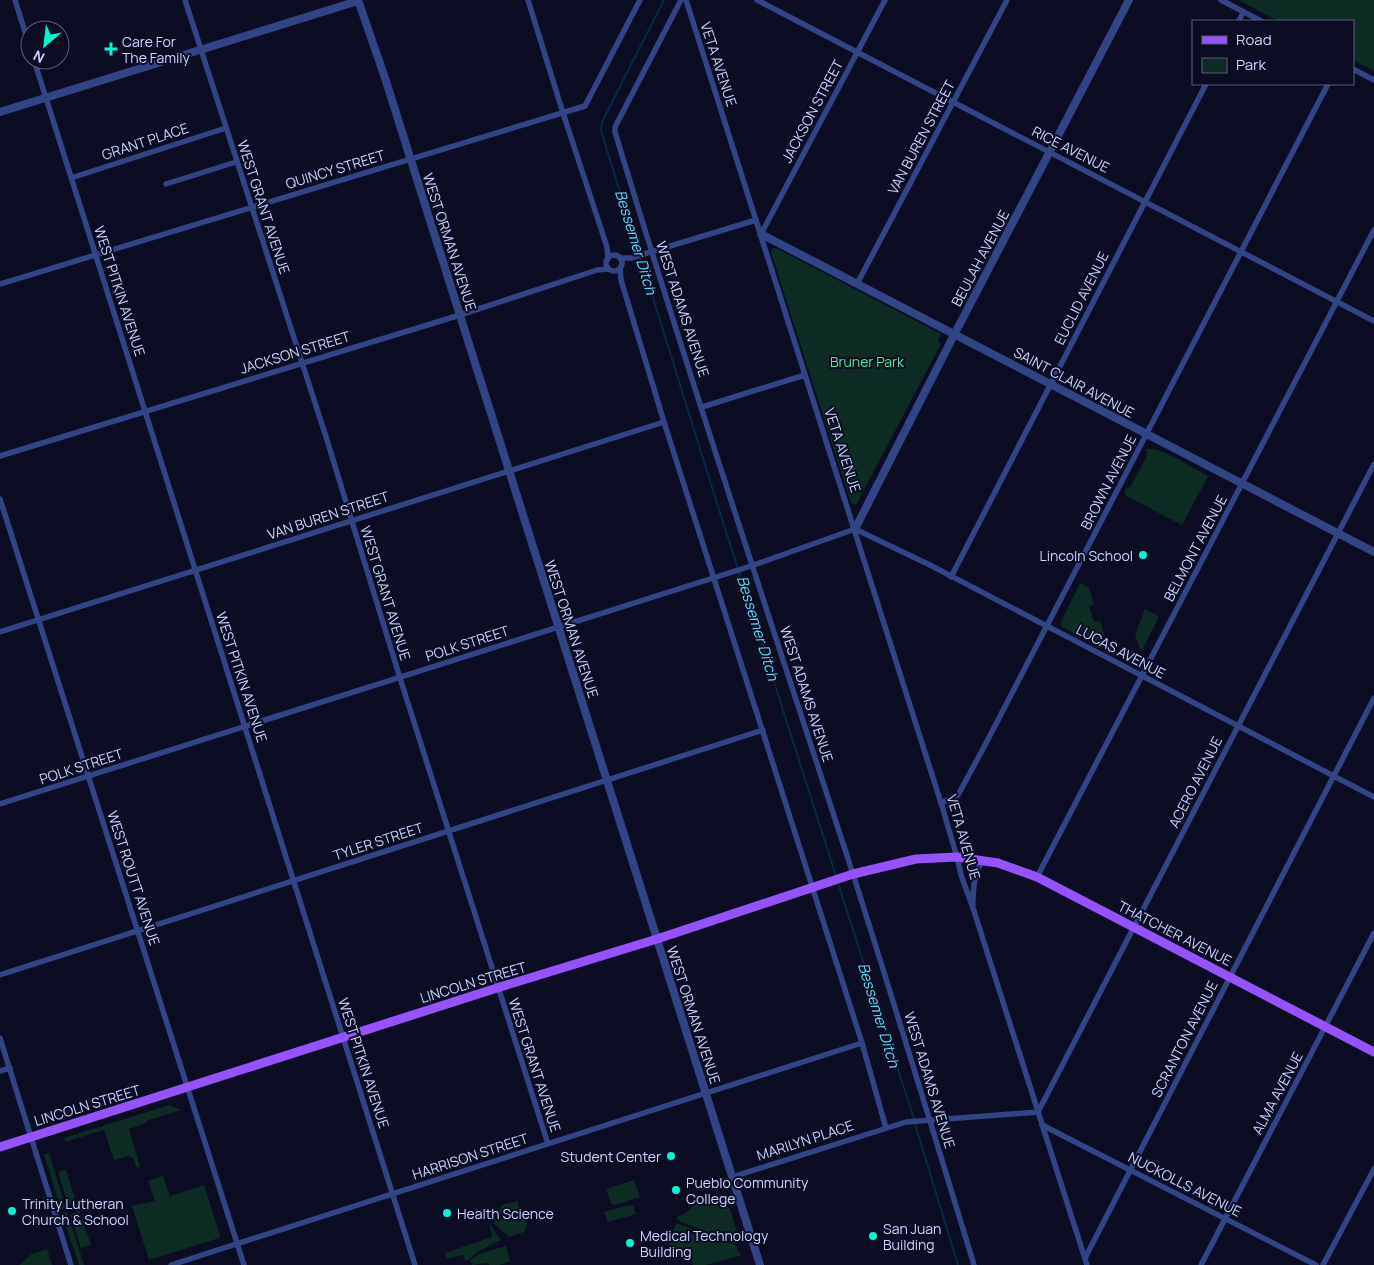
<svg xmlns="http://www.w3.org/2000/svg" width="1374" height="1265" viewBox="0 0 1374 1265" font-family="Manrope,sans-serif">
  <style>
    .green { fill: #0e2c24 }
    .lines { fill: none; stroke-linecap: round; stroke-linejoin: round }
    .stream { stroke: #062a41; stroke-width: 2 }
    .minor { stroke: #334485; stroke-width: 5.5 }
    .tertiary { stroke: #334485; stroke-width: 8 }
    .primary { stroke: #9453ff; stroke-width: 9 }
    .poi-dot { fill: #00f7d3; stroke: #0c0d22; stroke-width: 2 }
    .labels { text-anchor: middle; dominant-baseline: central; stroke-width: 4; stroke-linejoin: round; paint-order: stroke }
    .poi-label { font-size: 14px; fill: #ccd3ff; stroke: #0c0d22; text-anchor: start }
    .street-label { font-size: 14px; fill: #ccd3ff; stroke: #0c0d22 }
    .park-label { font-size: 14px; fill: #50e89c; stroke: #0c0d22 }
    .water-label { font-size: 15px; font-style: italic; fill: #5adcff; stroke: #0c0d22 }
  </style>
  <rect width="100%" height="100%" fill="#0c0d22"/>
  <!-- green -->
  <g class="green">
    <path d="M1238,0H1374V71L1353,60V21H1278Z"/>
    <path d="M772,248H776L941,334L938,342L941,344L856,505L851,503L771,252Z"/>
    <path d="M1146,449C1162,447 1193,468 1208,476L1182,525L1126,496L1125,492L1126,488L1130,487L1147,456Z"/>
    <path d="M1080,583L1089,588L1094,604L1089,606L1094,622L1100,621L1107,644L1099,646L1062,627L1061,622Z"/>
    <path d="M1145,609L1159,617L1141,652L1135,635Z"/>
    <path d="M169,1105L181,1110L146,1121V1123L129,1129L140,1167L137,1168L133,1158L129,1156L114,1160L104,1130L65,1142L64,1138Z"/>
    <path d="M49,1153L66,1208L61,1210L44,1154Z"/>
    <path d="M66,1169L76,1202L68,1205L58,1172Z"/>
    <path d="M163,1176L170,1196L204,1185L220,1235L219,1238L149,1260L132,1206L155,1201L148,1181Z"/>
    <path d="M634,1180L640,1197L615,1205L611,1204L606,1189Z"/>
    <path d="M712,1198L719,1201L730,1209L740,1241L738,1244L677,1220L678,1216C694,1212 692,1200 712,1198Z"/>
    <path d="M517,1201L527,1226L524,1232L509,1237L493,1223L502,1205Z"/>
    <path d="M629,1205L633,1206L636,1214L608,1222L604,1212Z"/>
    <path d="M79,1210L91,1245L81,1248L70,1215Z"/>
    <path d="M67,1212L84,1265H79L62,1214Z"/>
    <path d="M489,1223L501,1240L479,1251L468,1260H465L463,1255L447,1259L445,1253L492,1237Z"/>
    <path d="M676,1223L737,1246V1250L742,1255L706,1265H693C689,1254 681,1255 671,1256L668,1247Z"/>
    <path d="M506,1246L510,1261L499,1265H489L488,1263L472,1265L470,1260L479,1254Z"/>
    <path d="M47,1249L52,1265H19L32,1254Z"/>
  </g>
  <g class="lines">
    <!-- stream -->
    <g class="stream">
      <path d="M664,0L602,122L601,131L715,497L836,876"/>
      <path d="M838,883L914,1119"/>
      <path d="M915,1124L958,1265"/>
    </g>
    <!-- minor -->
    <g class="minor">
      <path d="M15,0L30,48"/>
      <path d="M185,0L327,440L400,678L548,1144"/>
      <path d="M528,0L563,113L607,247L608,259"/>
      <path d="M681,0L615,127V132C690,380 772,625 852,871C894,1002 934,1134 974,1265"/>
      <path d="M686,0L941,803L957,857L961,875L973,908L1087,1265"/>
      <path d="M757,0L1374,321"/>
      <path d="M1221,0L1261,21"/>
      <path d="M1239,21L1243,12"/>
      <path d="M34,60L415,1265"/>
      <path d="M1353,69L1374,80"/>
      <path d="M71,178L226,128"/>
      <path d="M166,184L236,162"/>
      <path d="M761,234L885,0"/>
      <circle cx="614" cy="263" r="8"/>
      <path d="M620,258H631L756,220"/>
      <path d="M620,268L621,280L664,422L862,1043L886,1128"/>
      <path d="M0,284L585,106L640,0"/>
      <path d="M857,284L1007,0"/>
      <path d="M702,407L805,375"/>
      <path d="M0,456L460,315L597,270L608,269"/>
      <path d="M0,499L244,1265"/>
      <path d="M951,577L1206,84"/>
      <path d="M0,632L664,422"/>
      <path d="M941,803L958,795L984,747L1328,84"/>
      <path d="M0,804L751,566L855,529L930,565L1374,797"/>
      <path d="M1037,877L1374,230"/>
      <path d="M973,904C973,888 974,873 983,860"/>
      <path d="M0,975L763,730"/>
      <path d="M0,1038L71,1265"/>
      <path d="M0,1071L10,1068"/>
      <path d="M1042,1125L1316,1265"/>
      <path d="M732,1177L906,1122L1038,1112L1374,464"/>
      <path d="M1085,1258L1374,698"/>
      <path d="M171,1265L862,1043"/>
      <path d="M1201,1265L1374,933"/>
      <path d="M1323,1265L1374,1169"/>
    </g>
    <!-- tertiary -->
    <g class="tertiary">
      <path d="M358,0L385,78L760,1265"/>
      <path d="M0,112L358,1"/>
      <path d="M761,234L1374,552"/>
      <path d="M855,529L954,335L1129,0"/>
    </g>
    <!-- primary -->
    <path class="primary" d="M0,1147L497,988L657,939L853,874L916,859L957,857L998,863L1037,877L1374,1052"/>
  </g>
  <!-- markers -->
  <g class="poi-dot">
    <path d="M108.5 41.5h5v5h5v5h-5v5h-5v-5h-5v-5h5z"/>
    <circle cx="1143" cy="555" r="5"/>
    <circle cx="671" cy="1156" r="5"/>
    <circle cx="676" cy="1190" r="5"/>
    <circle cx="12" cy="1211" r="5"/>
    <circle cx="447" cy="1213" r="5"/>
    <circle cx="873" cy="1236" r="5"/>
    <circle cx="630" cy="1243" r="5"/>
  </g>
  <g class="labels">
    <!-- poi labels -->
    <g class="poi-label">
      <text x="122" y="41">Care For<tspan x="122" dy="16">The Family</tspan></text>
      <text x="1133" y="555" text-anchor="end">Lincoln School</text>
      <text x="661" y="1156" text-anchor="end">Student Center</text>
      <text x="686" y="1182">Pueblo Community<tspan x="686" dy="16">College</tspan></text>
      <text x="22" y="1203">Trinity Lutheran<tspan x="22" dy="16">Church &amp; School</tspan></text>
      <text x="457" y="1213">Health Science</text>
      <text x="883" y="1228">San Juan<tspan x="883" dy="16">Building</tspan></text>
      <text x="640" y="1235">Medical Technology<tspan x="640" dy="16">Building</tspan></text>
    </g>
    <!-- street labels -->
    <g class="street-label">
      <text transform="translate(719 64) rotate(72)">VETA AVENUE</text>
      <text transform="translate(812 111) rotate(-62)">JACKSON STREET</text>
      <text transform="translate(921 137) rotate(-62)">VAN BUREN STREET</text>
      <text transform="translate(145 141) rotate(-18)">GRANT PLACE</text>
      <text transform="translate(1071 149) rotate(27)">RICE AVENUE</text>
      <text transform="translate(335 169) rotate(-17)">QUINCY STREET</text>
      <text transform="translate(264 207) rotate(72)">WEST GRANT AVENUE</text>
      <text transform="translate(450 242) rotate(72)">WEST ORMAN AVENUE</text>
      <text transform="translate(980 258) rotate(-62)">BEULAH AVENUE</text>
      <text transform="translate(120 291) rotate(72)">WEST PITKIN AVENUE</text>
      <text transform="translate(1081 298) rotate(-63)">EUCLID AVENUE</text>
      <text transform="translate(683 309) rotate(72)">WEST ADAMS AVENUE</text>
      <text transform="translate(295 352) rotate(-17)">JACKSON STREET</text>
      <text transform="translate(1074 382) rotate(28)">SAINT CLAIR AVENUE</text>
      <text transform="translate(843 450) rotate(72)">VETA AVENUE</text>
      <text transform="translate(1108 482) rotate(-63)">BROWN AVENUE</text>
      <text transform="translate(328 515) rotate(-18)">VAN BUREN STREET</text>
      <text transform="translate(1195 548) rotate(-62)">BELMONT AVENUE</text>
      <text transform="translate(386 593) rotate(73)">WEST GRANT AVENUE</text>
      <text transform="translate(572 629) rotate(72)">WEST ORMAN AVENUE</text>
      <text transform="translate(467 643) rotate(-18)">POLK STREET</text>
      <text transform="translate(1121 651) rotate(28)">LUCAS AVENUE</text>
      <text transform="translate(242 677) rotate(72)">WEST PITKIN AVENUE</text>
      <text transform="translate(807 694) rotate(72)">WEST ADAMS AVENUE</text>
      <text transform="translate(81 766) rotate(-18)">POLK STREET</text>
      <text transform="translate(1195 782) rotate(-63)">ACERO AVENUE</text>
      <text transform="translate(964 837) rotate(74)">VETA AVENUE</text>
      <text transform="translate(378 841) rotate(-18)">TYLER STREET</text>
      <text transform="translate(134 878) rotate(72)">WEST ROUTT AVENUE</text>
      <text transform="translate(1175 933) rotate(27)">THATCHER AVENUE</text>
      <text transform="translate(473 982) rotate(-17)">LINCOLN STREET</text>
      <text transform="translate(694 1015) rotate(72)">WEST ORMAN AVENUE</text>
      <text transform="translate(1184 1039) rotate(-63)">SCRANTON AVENUE</text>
      <text transform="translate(364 1063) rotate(72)">WEST PITKIN AVENUE</text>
      <text transform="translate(535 1065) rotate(72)">WEST GRANT AVENUE</text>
      <text transform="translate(930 1080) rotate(73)">WEST ADAMS AVENUE</text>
      <text transform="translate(1277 1093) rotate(-62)">ALMA AVENUE</text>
      <text transform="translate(87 1105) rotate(-17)">LINCOLN STREET</text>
      <text transform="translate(805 1140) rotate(-18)">MARILYN PLACE</text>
      <text transform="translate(470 1156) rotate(-18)">HARRISON STREET</text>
      <text transform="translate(1185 1184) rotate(27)">NUCKOLLS AVENUE</text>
    </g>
    <!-- park labels -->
    <g class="park-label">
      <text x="867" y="361">Bruner Park</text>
    </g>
    <!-- water labels -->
    <g class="water-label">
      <text transform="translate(636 242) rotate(73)">Bessemer Ditch</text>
      <text transform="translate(758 628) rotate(73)">Bessemer Ditch</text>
      <text transform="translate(879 1015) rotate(73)">Bessemer Ditch</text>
    </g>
  </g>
  <!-- legend -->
  <rect x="1192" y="20" width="162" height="65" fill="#0c0d22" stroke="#595c7a"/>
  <rect x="1202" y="36" width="25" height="8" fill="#9453ff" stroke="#595c7a"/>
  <text x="1236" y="45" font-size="15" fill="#ccd3ff">Road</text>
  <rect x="1202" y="58" width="25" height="15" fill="#0e2c24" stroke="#595c7a"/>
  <text x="1236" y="70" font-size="15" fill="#ccd3ff">Park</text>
  <!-- north arrow -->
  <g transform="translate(45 45) rotate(208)"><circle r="24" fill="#0c0d22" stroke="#595c7a"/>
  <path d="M0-4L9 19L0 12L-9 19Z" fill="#00f7d3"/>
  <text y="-8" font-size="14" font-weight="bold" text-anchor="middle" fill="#ccd3ff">N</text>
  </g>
</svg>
